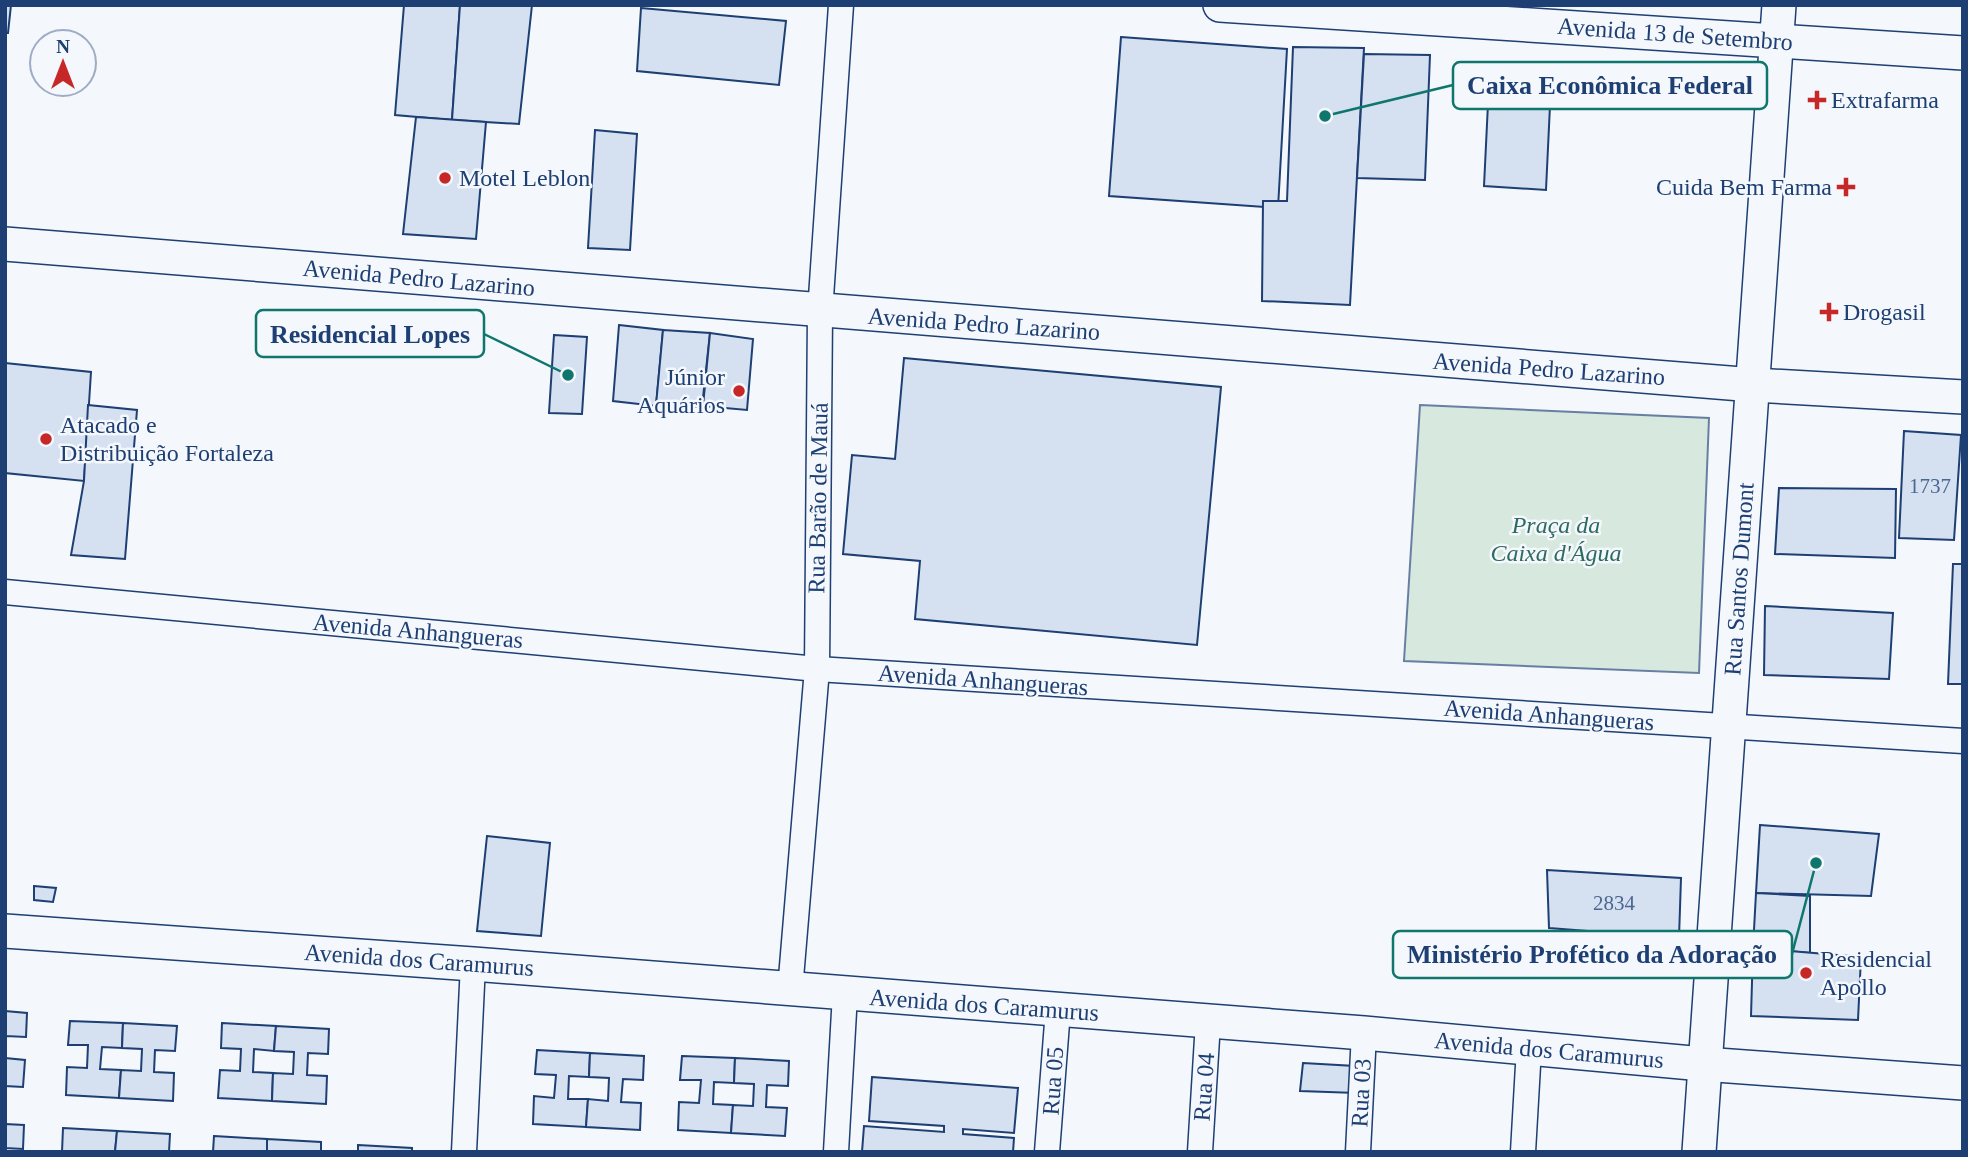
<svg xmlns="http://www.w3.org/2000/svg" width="1968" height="1157" viewBox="0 0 1968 1157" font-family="Georgia,serif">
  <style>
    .green { fill: #d7e8df; stroke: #687fa3; stroke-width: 2 }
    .building { fill: #d5e0f0; stroke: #1d3f73; stroke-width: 2 }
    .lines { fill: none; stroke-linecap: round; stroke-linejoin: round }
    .street-casing { stroke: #1d3f73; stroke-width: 27 }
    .secondary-casing { stroke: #1d3f73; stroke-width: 36 }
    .street { stroke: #f4f7fb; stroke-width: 24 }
    .secondary { stroke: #f4f7fb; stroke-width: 33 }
    .poi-dot { fill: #c62828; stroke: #f4f7fb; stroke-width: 2.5 }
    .labels { text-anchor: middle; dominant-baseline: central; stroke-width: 5; stroke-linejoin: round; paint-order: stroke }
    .number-label { font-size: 21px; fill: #4b6792 }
    .street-label { font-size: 24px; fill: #1d3f73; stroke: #f4f7fb }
    .poi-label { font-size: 24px; fill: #1d3f73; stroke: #f4f7fb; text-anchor: start }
    .park-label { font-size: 24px; font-style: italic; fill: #2c6c60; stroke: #f4f7fb }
    .leader { fill: none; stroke: #0f766e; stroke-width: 2.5 }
    .callout-dot { fill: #0f766e; stroke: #f4f7fb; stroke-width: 2.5 }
    .callout { fill: #f4f7fb; stroke: #0f766e; stroke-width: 2.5 }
    .callout-label { font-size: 26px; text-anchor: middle; font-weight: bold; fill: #1d3f73 }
  </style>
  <rect width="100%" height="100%" fill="#f4f7fb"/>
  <!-- green -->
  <path class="green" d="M1420,405L1709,418L1699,673L1404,661Z"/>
  <!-- building -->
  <g class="building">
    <path d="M5,5H11L8,33H5Z"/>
    <path d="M404,5H460L452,120L395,115Z"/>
    <path d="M460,5H532L519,124L452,120Z"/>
    <path d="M641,8L786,21L779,85L637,71Z"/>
    <path d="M1121,37L1287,49L1278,208L1109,196Z"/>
    <path d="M1293,47L1364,48L1350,305L1262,301L1263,201H1287Z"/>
    <path d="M1364,54L1430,55L1425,180L1357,178Z"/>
    <path d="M1490,62L1552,63L1546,190L1484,186Z"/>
    <path d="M416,117L486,122L476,239L403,234Z"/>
    <path d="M595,130L637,134L630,250L588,248Z"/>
    <path d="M619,325L663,330L656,406L613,401Z"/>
    <path d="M663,330L710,333L702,407L656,405Z"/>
    <path d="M710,333L753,339L747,410L703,406Z"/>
    <path d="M554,335L587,337L582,414L549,413Z"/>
    <path d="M904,358L1221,387L1197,645L915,619L920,561L843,554L852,455L895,459Z"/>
    <path d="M5,363L91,372L84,481L5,473Z"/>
    <path d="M88,405L137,410L125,559L71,555L84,481Z"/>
    <path d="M1904,431L1961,435L1954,540L1899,538Z"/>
    <path d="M1779,488L1896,489L1895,558L1775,554Z"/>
    <path d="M1953,564H1963V684H1948Z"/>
    <path d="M1765,606L1893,613L1889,679L1764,675Z"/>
    <path d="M1760,825L1879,834L1871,896L1756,893Z"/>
    <path d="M487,836L550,843L541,936L477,931Z"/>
    <path d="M1547,870L1681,878L1679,938L1549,928Z"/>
    <path d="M34,886L56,888L53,902L34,900Z"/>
    <path d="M1756,893L1810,896V953L1753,948Z"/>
    <path d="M1753,948L1861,957L1858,1020L1751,1016Z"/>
    <path d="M5,1011L27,1013L26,1037L6,1036L5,1048Z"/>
    <path d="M70,1021L123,1023L122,1048L102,1047L100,1069L121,1070L119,1098L66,1095L67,1067L87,1068L88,1045H68Z"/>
    <path d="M123,1023L177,1026L175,1051L155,1050L154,1072L174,1073L173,1101L119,1098L121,1070L141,1071L142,1049L122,1048Z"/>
    <path d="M222,1023L276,1026L274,1051L254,1049L253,1072L273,1073L272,1101L218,1098L220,1070L240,1071L241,1049L221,1048Z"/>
    <path d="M276,1026L329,1029L328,1054L308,1053L307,1075L327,1076L326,1104L272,1101L273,1073L293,1074L294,1052L274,1051Z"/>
    <path d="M537,1050L590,1053L589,1077L569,1076L568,1099H588L586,1127L533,1124L534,1096L554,1098L556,1075L535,1074Z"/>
    <path d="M590,1053L644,1056L643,1080L623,1079L621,1102L641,1103L640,1130L586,1127L588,1099L608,1101L609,1078L589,1077Z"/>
    <path d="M682,1056L735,1058L734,1083L714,1082L713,1104L733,1105L731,1133L678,1130L679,1102L699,1103L701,1080H680Z"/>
    <path d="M5,1058L25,1060L23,1087L5,1086Z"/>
    <path d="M735,1058L789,1061L788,1086L767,1085L766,1107L787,1108L785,1136L731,1133L733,1105L753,1106L754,1084L734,1083Z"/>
    <path d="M1303,1063L1355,1066L1356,1093L1300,1091Z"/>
    <path d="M872,1077L1018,1088L1014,1133L963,1129V1134L1014,1138L1013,1152H862L864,1126L944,1132V1126L869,1121Z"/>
    <path d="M5,1124L24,1125L23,1149L5,1148Z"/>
    <path d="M63,1128L117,1131L115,1152H62Z"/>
    <path d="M117,1131L170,1134L169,1152H115Z"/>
    <path d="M214,1136L267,1139V1152H213Z"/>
    <path d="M267,1139L321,1142V1152H267Z"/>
    <path d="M358,1145L412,1148V1152H358Z"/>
  </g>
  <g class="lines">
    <defs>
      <g id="street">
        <path d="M5,592L817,669L1963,741"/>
        <path d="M790,990L817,669L820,312L841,5"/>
        <path d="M464,1152L473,964"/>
        <path d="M836,1152L845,994"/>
        <path d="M1047,1152L1058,1010"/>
        <path d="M1200,1152L1208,1022"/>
        <path d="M1358,1152L1364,1033"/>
        <path d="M1523,1152L1529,1048"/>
      </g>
      <g id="secondary">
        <path d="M1220,5L1963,53"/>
        <path d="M5,244L1754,385L1963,397"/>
        <path d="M5,931L473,964L1364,1033L1703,1064L1963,1083"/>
        <path d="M1699,1152L1779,5"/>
      </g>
    </defs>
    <!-- street casing -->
    <use href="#street" class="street-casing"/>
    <!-- secondary casing -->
    <use href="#secondary" class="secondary-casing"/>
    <!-- street -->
    <use href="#street" class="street"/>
    <!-- secondary -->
    <use href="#secondary" class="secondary"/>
  </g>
  <!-- markers -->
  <g class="poi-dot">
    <path d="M1813.5 89.5h7v7h7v7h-7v7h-7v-7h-7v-7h7z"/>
    <circle cx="445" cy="178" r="7"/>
    <path d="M1842.5 176.5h7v7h7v7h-7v7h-7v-7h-7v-7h7z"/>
    <path d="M1825.5 301.5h7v7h7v7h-7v7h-7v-7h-7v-7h7z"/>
    <circle cx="739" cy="391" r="7"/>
    <circle cx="46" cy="439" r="7"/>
    <circle cx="1806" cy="973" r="7"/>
  </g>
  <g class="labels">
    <!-- number labels -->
    <g class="number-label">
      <text x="1930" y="486">1737</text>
      <text x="1614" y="903">2834</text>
    </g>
    <!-- street labels -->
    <g class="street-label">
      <text transform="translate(1675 34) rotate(4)">Avenida 13 de Setembro</text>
      <text transform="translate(419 278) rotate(5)">Avenida Pedro Lazarino</text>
      <text transform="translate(984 324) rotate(4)">Avenida Pedro Lazarino</text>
      <text transform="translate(1549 369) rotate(4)">Avenida Pedro Lazarino</text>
      <text transform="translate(818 498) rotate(-89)">Rua Barão de Mauá</text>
      <text transform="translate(1739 579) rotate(-86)">Rua Santos Dumont</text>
      <text transform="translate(418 631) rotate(5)">Avenida Anhangueras</text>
      <text transform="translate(983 680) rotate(4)">Avenida Anhangueras</text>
      <text transform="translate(1549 715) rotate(4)">Avenida Anhangueras</text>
      <text transform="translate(419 960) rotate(4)">Avenida dos Caramurus</text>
      <text transform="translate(984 1005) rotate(4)">Avenida dos Caramurus</text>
      <text transform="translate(1549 1050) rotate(5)">Avenida dos Caramurus</text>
      <text transform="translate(1053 1081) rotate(-86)">Rua 05</text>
      <text transform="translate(1204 1087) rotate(-86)">Rua 04</text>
      <text transform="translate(1361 1093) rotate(-87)">Rua 03</text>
    </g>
    <!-- poi labels -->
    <g class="poi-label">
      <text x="1831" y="100">Extrafarma</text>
      <text x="459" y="178">Motel Leblon</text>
      <text x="1832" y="187" text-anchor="end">Cuida Bem Farma</text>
      <text x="1843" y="312">Drogasil</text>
      <text x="725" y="377" text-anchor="end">Júnior<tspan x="725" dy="28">Aquários</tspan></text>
      <text x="60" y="425">Atacado e<tspan x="60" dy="28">Distribuição Fortaleza</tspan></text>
      <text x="1820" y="959">Residencial<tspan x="1820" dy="28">Apollo</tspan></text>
    </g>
    <!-- park labels -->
    <g class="park-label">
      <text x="1556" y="525">Praça da<tspan x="1556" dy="28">Caixa d'Água</tspan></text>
    </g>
  </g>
  <!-- callouts -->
  <path class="leader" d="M1325 116L1453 85M568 375L484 334M1816 863L1792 954"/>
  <g class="callout-dot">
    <circle cx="1325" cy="116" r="7"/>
    <circle cx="568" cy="375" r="7"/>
    <circle cx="1816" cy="863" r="7"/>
  </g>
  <g class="callout">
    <rect x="1453" y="62" width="314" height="47" rx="7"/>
    <rect x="256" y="310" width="228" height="47" rx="7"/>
    <rect x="1393" y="931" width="399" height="47" rx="7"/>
  </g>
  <g class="callout-label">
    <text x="1610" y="94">Caixa Econômica Federal</text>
    <text x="370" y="343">Residencial Lopes</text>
    <text x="1592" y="963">Ministério Profético da Adoração</text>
  </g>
  <!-- border -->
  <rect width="1968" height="1157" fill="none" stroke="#1d3f73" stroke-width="14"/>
  <!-- north arrow -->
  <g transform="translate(63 63)"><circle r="33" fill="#f4f7fb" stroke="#9eadc5" stroke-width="2"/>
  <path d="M0-5L12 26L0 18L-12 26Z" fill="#c62828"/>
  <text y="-10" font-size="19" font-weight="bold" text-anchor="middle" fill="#1d3f73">N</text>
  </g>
</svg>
